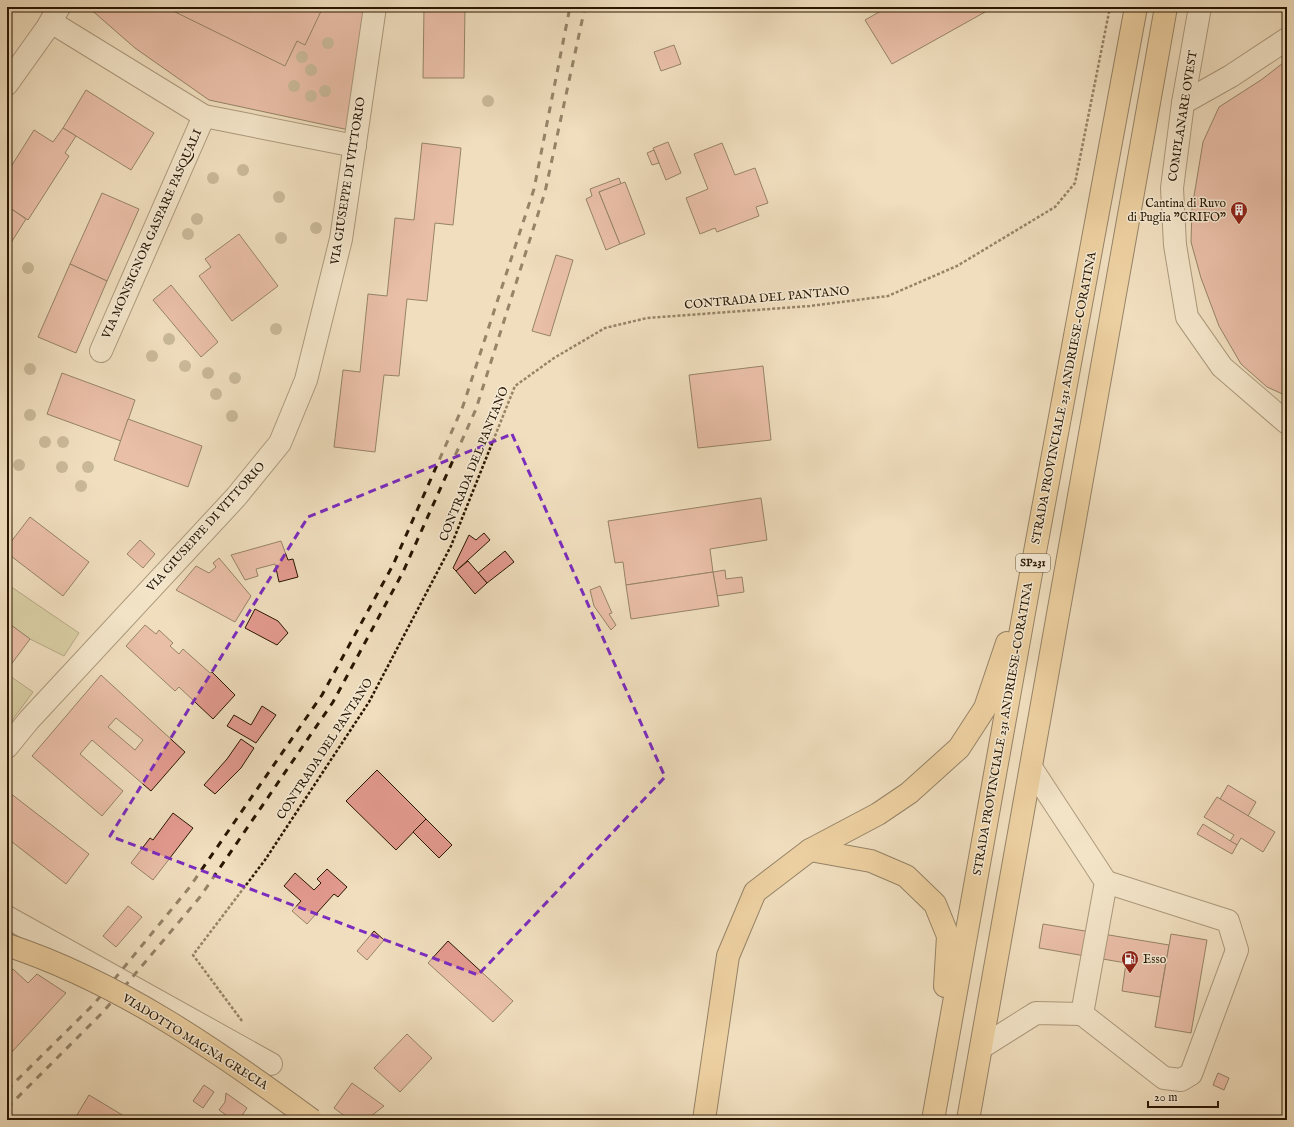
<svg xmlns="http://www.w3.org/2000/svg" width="1294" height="1127" viewBox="0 0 1294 1127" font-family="'IM FELL English',serif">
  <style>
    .green { fill: #c0c08d; stroke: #746b47 }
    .building { fill: #e39a8f; stroke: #281601; fill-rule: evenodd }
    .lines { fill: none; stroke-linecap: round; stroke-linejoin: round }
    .minor-casing { stroke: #5a4830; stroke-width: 24 }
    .highway-casing { stroke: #281601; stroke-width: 24 }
    .path { stroke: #281601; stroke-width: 2.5; stroke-dasharray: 3 2; stroke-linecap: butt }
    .minor { stroke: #f5ead5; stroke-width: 22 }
    .highway { stroke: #e8bf7f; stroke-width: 22 }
    .rail { stroke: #281601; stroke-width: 3; stroke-dasharray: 7 7; stroke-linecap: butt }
    .major-bridge-casing { stroke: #281601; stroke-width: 24; stroke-linecap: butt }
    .major-bridge { stroke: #e8bf7f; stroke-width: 22 }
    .tree { fill: #9b8c6d }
    .marked { fill: none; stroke: #7b2cbf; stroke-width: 3; stroke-dasharray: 8 5; stroke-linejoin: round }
    .labels { text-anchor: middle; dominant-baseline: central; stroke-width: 3; stroke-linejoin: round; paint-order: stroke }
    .shield { fill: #f5ead5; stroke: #665641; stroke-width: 1 }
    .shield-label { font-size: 11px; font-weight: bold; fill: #281601 }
    .street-label { font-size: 12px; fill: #281601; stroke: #f5ead5 }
    .poi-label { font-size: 12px; fill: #281601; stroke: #f5ead5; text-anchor: end }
  </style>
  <rect width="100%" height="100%" fill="#f0debe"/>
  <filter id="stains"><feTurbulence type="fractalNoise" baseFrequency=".005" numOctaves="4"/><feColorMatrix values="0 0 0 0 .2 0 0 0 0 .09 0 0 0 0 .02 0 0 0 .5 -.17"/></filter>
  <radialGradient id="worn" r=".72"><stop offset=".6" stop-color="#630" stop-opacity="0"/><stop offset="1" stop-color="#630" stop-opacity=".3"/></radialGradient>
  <!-- green -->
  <g class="green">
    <path d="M7,584L79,633L64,656L30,639L7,622Z"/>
    <path d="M7,674L33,692L7,727Z"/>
  </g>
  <!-- building -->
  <g class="building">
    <path d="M88,7H365L349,130L209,100L135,48Z"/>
    <path d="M165,7H323L305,45L297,41L285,66Z"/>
    <path d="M424,7H465L464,78H423Z"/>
    <path d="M888,7H994L892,64L865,20Z"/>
    <path d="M674,45L681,64L661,71L654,52Z"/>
    <path d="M1287,60V396L1267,387L1241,364L1219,326L1201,278L1191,242L1192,208L1203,142L1219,107L1261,80Z"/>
    <path d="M86,90L154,133L131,170L63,128Z"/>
    <path d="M63,128L76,136L65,153L69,156L28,220L7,206V173L34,130L53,142Z"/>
    <path d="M668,142L681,173L666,180L653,148Z"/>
    <path d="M422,143L461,148L453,225L435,223L427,301L407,299L399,376L384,375L375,452L334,447L343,370L360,372L368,294L387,296L395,218L414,220Z"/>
    <path d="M722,143L735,175L755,168L768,203L756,207L759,216L717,232L715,228L700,234L686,198L708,189L694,154Z"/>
    <path d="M654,150L659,163L652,165L647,153Z"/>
    <path d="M619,178L621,184L599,192L620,244L606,250L586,199L592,196L590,189Z"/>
    <path d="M625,182L645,234L620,244L599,192Z"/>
    <path d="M102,193L139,209L107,281L70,264Z"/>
    <path d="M7,206L26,219L7,249Z"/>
    <path d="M239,234L278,286L232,321L199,276L211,267L205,259Z"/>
    <path d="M556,255L573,260L550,336L532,331Z"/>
    <path d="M70,264L107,281L76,353L38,337Z"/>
    <path d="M171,285L218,342L201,357L153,300Z"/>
    <path d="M763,366L771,440L698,448L689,375Z"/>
    <path d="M62,373L135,400L121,441L47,414Z"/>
    <path d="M128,419L202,446L188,487L114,460Z"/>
    <path d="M761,498L767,540L710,549L713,572L626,585L623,562L615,563L608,521Z"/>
    <path d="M30,517L89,562L63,596L7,553V547Z"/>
    <path d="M484,533L490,540L456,571L453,568L469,535L476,540Z"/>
    <path d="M140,540L155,554L143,568L127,554Z"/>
    <path d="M281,541L288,560L293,559L298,577L279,582L275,564L256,569L258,576L245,580L231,555Z"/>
    <path d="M505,551L514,562L487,583L478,573Z"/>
    <path d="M219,558L251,596L235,622L176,590L196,566L209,573L216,567L213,563Z"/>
    <path d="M468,561L487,583L475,594L456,571Z"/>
    <path d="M725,570L726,579L742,577L744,592L717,596L713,572Z"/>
    <path d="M713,572L719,606L631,619L626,585Z"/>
    <path d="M600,586L612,613L609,614L616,625L611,630L594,606L590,590Z"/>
    <path d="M255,609L278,621L288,633L277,645L245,628Z"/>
    <path d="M7,622L30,639L7,670Z"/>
    <path d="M145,625L156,634L159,630L173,643L170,646L179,654L183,649L210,673L212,672L235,695L213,719L179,687L175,691L126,646Z"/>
    <path d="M101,675L185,752L151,791L92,740L80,754L123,791L102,816L32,756ZM116,718L143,740L135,750L108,727Z"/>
    <path d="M262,706L276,715L256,743L227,726L234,715L251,725Z"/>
    <path d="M241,739L254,748L241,768L215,794L204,785L227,759Z"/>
    <path d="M377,770L426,819L396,850L346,801Z"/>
    <path d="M1228,785L1256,802L1248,816L1220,799Z"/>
    <path d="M10,793L89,854L66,884L7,838V796Z"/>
    <path d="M1217,797L1275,832L1263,852L1241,838L1237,845L1235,844L1230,841L1234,835L1204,817Z"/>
    <path d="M173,813L193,828L153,880L131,863L150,838L153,840Z"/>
    <path d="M426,819L452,845L439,858L413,832Z"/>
    <path d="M1203,824L1237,845L1232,854L1197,834Z"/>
    <path d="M327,869L347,887L338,897L334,894L307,924L292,911L301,901L284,886L295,873L314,890L321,883L317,879Z"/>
    <path d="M128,906L142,917L116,947L103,936Z"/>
    <path d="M1043,924L1169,945L1160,997L1122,991L1126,963L1039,948Z"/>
    <path d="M374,931L384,940L367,960L357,951Z"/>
    <path d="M1171,934L1207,940L1191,1033L1155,1027Z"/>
    <path d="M448,941L513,1001L493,1022L428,963Z"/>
    <path d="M13,969L28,983L37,974L66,993L11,1053L7,1050V975Z"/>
    <path d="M407,1034L432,1058L400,1092L374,1068Z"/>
    <path d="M1218,1073L1229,1078L1224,1090L1213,1085Z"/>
    <path d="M352,1083L384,1106L366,1120H350L334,1108Z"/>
    <path d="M204,1085L214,1092L203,1108L193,1101Z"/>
    <path d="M226,1093L247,1108L239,1120H233L219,1110L225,1102Z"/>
    <path d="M89,1095L129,1119L128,1120H74Z"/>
  </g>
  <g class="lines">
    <defs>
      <g id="minor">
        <path d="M1200,7L1183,103L1172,188L1175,245L1187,317L1222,367L1287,423"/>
        <path d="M51,22L204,116L355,146"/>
        <path d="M7,84L47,28L59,7"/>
        <path d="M1183,103L1231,76L1287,39"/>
        <path d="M101,351L204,116"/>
        <path d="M7,747L29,720L236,497L280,443L306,380L341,239L375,7"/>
        <path d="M7,917L271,1064"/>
        <path d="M1082,1014L1164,1078L1181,1080L1191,1074L1237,950L1228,921L1106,882"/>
        <path d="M982,1047L1036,1013L1082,1014L1106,882L1032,769"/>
      </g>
      <g id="highway">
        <path d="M810,850L871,861L906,876L935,904L948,936L945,986"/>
        <path d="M704,1120L728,956L755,892L810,850L878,814L909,793L959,748L985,708L1007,643"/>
        <path d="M933,1120L1032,568L1136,7"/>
        <path d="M968,1120L1166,7"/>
      </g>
    </defs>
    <!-- minor casing -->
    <use href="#minor" class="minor-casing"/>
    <!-- highway casing -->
    <use href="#highway" class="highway-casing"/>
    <!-- path -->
    <path class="path" d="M242,1021L193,955L265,860L369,702L451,546L515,386L554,358L605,328L647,318L810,306L888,296L957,266L1055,207L1075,183L1110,7"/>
    <!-- minor -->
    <use href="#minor" class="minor"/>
    <!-- highway -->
    <use href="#highway" class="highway"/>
    <!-- rail -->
    <g class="rail">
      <path d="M7,1090L94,1004L189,888L322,695L393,565L463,406L534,189L570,7"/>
      <path d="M7,1108L103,1012L200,897L333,702L403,572L476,409L545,192L585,7"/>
    </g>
    <defs>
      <path id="major-bridge" d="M7,945C119,982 218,1051 312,1120"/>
    </defs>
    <!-- major-bridge casing -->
    <use href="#major-bridge" class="major-bridge-casing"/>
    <!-- major-bridge -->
    <use href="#major-bridge" class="major-bridge"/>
  </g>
  <!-- trees -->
  <g class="tree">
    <circle cx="328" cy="43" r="6"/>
    <circle cx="302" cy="57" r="6"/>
    <circle cx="311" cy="70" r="6"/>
    <circle cx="294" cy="86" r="6"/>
    <circle cx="325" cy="91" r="6"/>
    <circle cx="311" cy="96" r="6"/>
    <circle cx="488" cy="101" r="6"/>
    <circle cx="243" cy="170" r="6"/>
    <circle cx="213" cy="178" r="6"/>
    <circle cx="279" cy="197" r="6"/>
    <circle cx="197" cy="219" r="6"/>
    <circle cx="316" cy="228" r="6"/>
    <circle cx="188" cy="234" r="6"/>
    <circle cx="281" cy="238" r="6"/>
    <circle cx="28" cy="268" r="6"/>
    <circle cx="276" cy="329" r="6"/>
    <circle cx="169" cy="339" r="6"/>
    <circle cx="152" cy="356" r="6"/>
    <circle cx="185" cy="366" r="6"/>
    <circle cx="30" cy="369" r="6"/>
    <circle cx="208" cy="373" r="6"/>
    <circle cx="235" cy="378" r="6"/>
    <circle cx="216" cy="394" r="6"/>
    <circle cx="30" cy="415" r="6"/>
    <circle cx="232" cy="416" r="6"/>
    <circle cx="45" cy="442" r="6"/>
    <circle cx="63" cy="442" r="6"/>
    <circle cx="19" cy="465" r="6"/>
    <circle cx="62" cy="467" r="6"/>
    <circle cx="88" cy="467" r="6"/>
    <circle cx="81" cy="486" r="6"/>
  </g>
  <!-- marked area -->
  <path d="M0 0H1294V1127H0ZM512,434L665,777L478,975L110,836L308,517Z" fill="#f0debe" fill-opacity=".55" fill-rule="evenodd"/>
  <path class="marked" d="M512,434L665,777L478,975L110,836L308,517Z"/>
  <!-- icons -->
  <defs>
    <symbol id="building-pin" viewBox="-11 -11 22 30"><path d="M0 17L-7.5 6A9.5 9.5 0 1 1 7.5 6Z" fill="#8f2418" stroke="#f5ead5"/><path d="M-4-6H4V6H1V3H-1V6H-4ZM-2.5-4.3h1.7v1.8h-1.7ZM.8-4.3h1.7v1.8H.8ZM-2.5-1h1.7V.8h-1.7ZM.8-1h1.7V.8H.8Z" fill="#fff"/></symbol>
    <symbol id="fuel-pin" viewBox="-11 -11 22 30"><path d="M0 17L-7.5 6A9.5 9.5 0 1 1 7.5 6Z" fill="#8f2418" stroke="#f5ead5"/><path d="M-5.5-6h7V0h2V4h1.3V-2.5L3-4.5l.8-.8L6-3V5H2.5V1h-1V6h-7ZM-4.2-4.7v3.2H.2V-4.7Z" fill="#fff"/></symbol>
  </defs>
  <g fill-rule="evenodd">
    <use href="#building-pin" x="1229" y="200" width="20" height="27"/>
    <use href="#fuel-pin" x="1120" y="949" width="20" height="27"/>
  </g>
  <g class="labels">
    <!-- shield labels -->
    <rect class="shield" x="1016" y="554" width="34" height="18" rx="3"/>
    <g class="shield-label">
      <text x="1033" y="563">SP231</text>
    </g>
    <!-- street labels -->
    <g class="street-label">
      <text transform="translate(1183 116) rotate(-81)">COMPLANARE OVEST</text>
      <text transform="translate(348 181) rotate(-81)">VIA GIUSEPPE DI VITTORIO</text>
      <text transform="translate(152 234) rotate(-66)">VIA MONSIGNOR GASPARE PASQUALI</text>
      <text transform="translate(767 298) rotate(-5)">CONTRADA DEL PANTANO</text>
      <text transform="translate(1064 398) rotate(-79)">STRADA PROVINCIALE 231 ANDRIESE-CORATINA</text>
      <text transform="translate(474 464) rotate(-68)">CONTRADA DEL PANTANO</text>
      <text transform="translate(206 527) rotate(-48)">VIA GIUSEPPE DI VITTORIO</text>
      <text transform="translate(1003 729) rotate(-80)">STRADA PROVINCIALE 231 ANDRIESE-CORATINA</text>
      <text transform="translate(325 749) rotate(-57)">CONTRADA DEL PANTANO</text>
      <text transform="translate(195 1042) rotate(32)">VIADOTTO MAGNA GRECIA</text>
    </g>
    <!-- poi labels -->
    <g class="poi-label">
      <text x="1226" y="203">Cantina di Ruvo<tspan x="1226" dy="14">di Puglia "CRIFO"</tspan></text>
      <text x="1143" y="959" text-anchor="start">Esso</text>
    </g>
  </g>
  <!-- margin -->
  <rect width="1294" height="1127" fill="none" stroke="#f0debe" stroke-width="24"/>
  <rect x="8" y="8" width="1278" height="1111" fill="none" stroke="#281601" stroke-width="2"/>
  <rect x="12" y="12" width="1270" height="1103" fill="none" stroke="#281601"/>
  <!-- scale -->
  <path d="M1148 1101v6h70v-6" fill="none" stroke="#281601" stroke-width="2"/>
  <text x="1154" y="1101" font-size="12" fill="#281601" stroke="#f5ead5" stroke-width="3" paint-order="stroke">20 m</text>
  <rect width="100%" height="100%" filter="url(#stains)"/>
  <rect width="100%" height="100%" fill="url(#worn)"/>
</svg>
